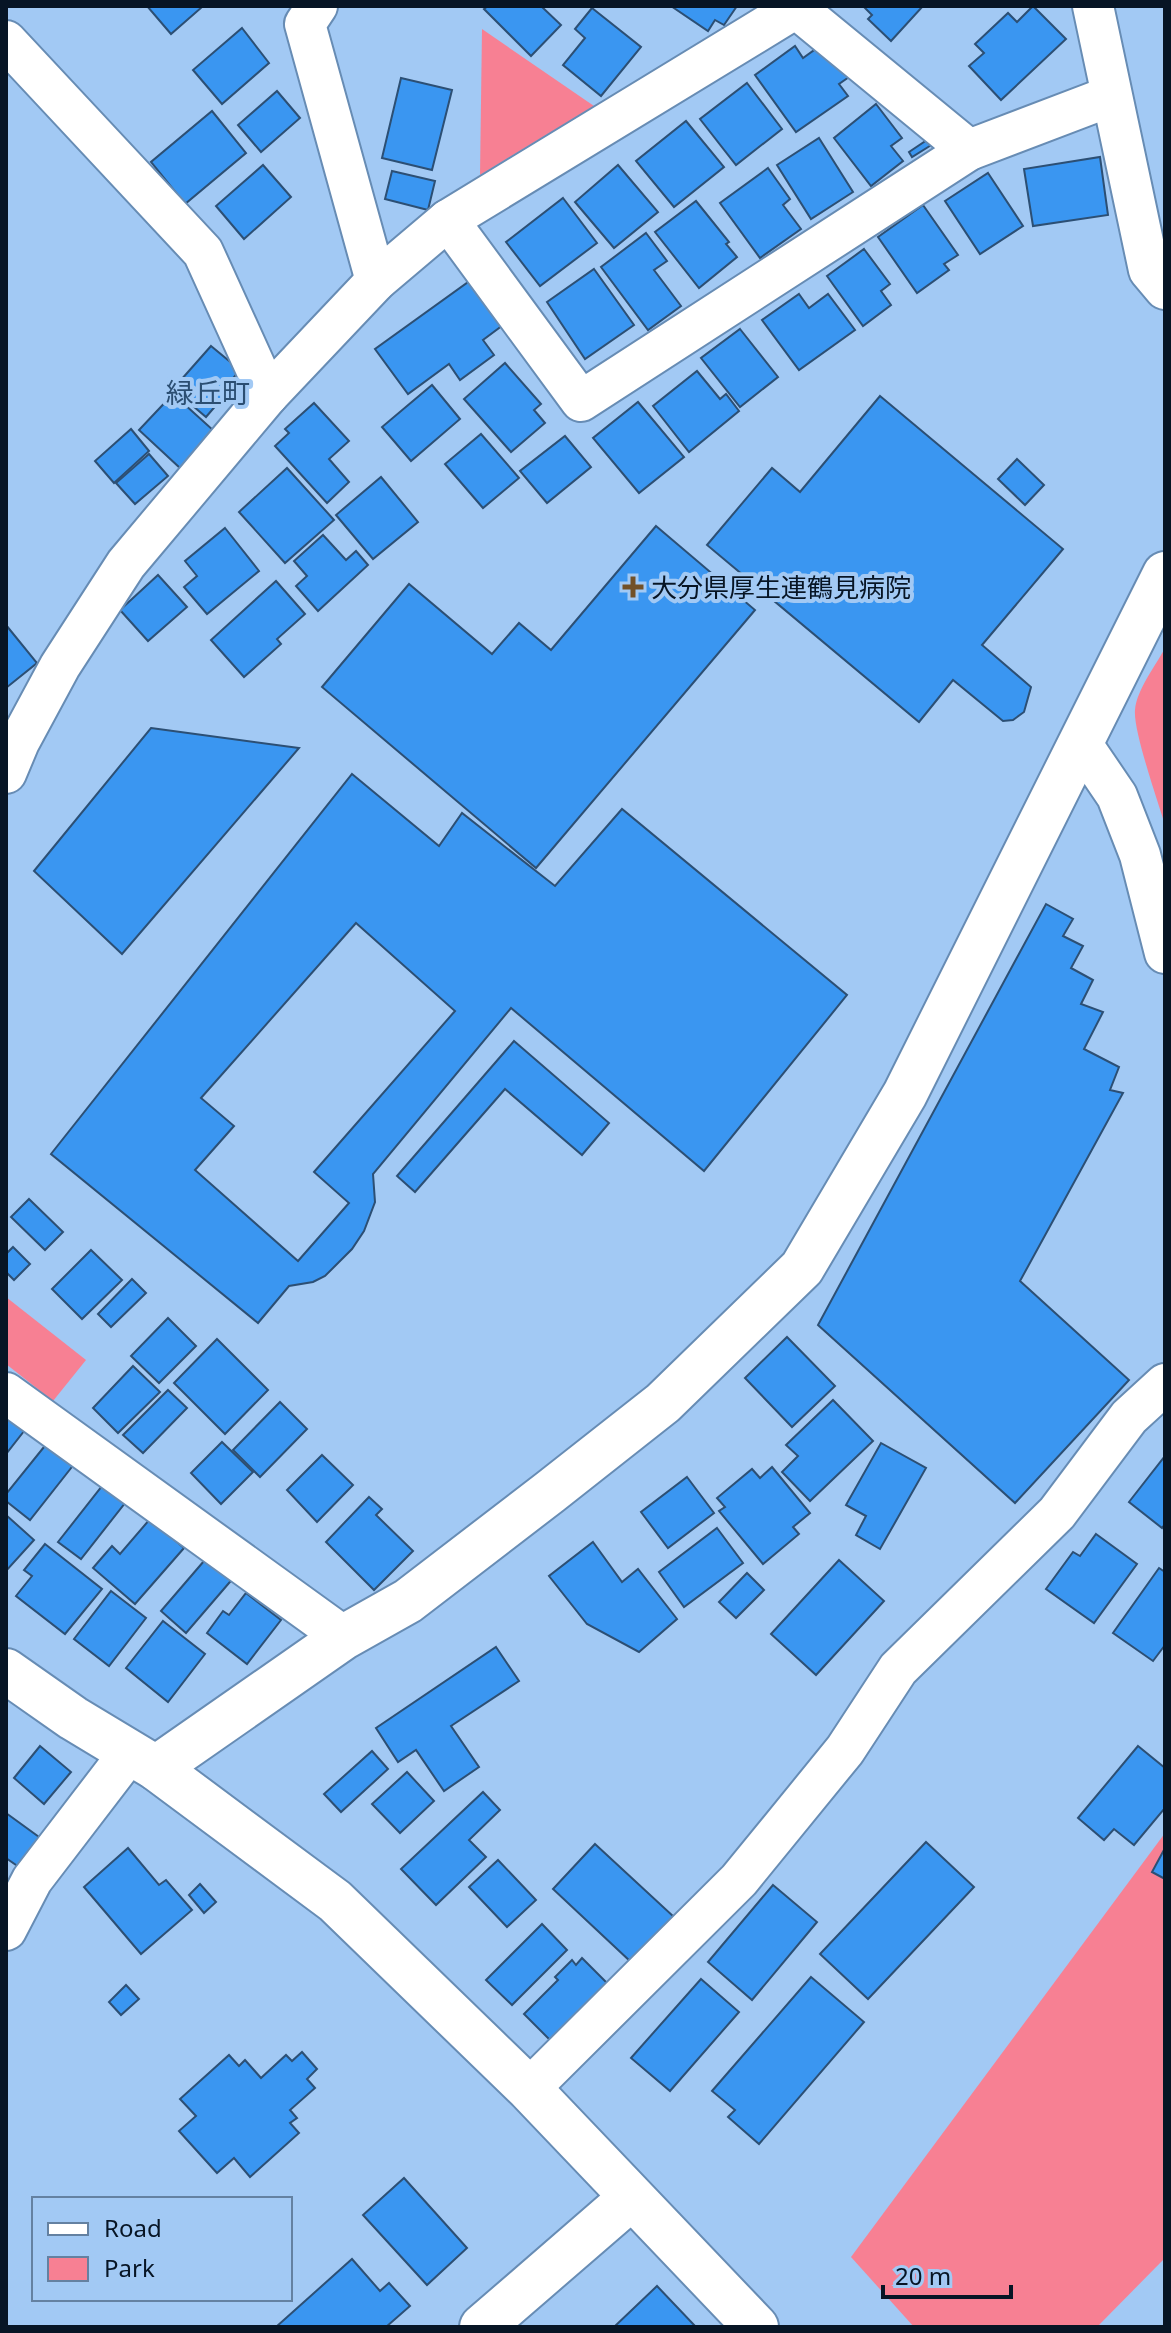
<svg xmlns="http://www.w3.org/2000/svg" width="1171" height="2333" viewBox="0 0 1171 2333" font-family="'Noto Sans','Noto Sans JP',sans-serif">
  <style>
    .green { fill: #f78093 }
    .building { fill: #3a96f1; stroke: #2c4f74; stroke-width: 2; fill-rule: evenodd }
    .lines { fill: none; stroke-linecap: round; stroke-linejoin: round }
    .minor-casing { stroke: #678cb4; stroke-width: 44 }
    .tertiary-casing { stroke: #678cb4; stroke-width: 48 }
    .minor { stroke: #fff; stroke-width: 40 }
    .tertiary { stroke: #fff; stroke-width: 44 }
    .poi-dot { fill: #725128; stroke: #a2c9f4; stroke-width: 3 }
    .labels { text-anchor: middle; dominant-baseline: central; stroke-width: 8; stroke-linejoin: round; paint-order: stroke }
    .poi-label { font-size: 26px; fill: #071525; stroke: #a2c9f4; text-anchor: start }
    .neighbourhood-label { font-size: 28px; fill: #2b4e72; stroke: #a2c9f4 }
  </style>
  <rect width="100%" height="100%" fill="#a2c9f4"/>
  <!-- green -->
  <g class="green">
    <path d="M482,29L594,106L480,175Z"/>
    <path d="M1165,648V825C1158,801 1133,731 1135,710C1137,689 1155,667 1165,648Z"/>
    <path d="M6,1297L86,1360L53,1401L6,1364Z"/>
    <path d="M1165,1833V2258L1097,2327H914L851,2257Z"/>
  </g>
  <!-- building -->
  <g class="building">
    <path d="M147,6H201L202,7L171,34Z"/>
    <path d="M488,6H541L561,25L531,56L484,9Z"/>
    <path d="M671,6H737L724,25L715,20L708,31Z"/>
    <path d="M863,6H923L891,41L868,19L872,15Z"/>
    <path d="M1033,6L1066,39L1001,100L969,66L984,53L975,44L1008,13L1017,22Z"/>
    <path d="M592,8L641,47L601,96L563,65L585,38L575,29Z"/>
    <path d="M242,28L269,63L222,104L193,70Z"/>
    <path d="M824,43L849,77L839,84L848,96L796,132L755,75L795,46L803,58Z"/>
    <path d="M401,78L452,90L432,170L382,158Z"/>
    <path d="M747,83L782,129L736,165L700,119Z"/>
    <path d="M277,91L300,118L261,152L238,125Z"/>
    <path d="M876,104L902,138L891,146L903,161L871,186L834,138Z"/>
    <path d="M212,111L246,153L185,204L151,162Z"/>
    <path d="M686,121L724,167L674,207L636,161Z"/>
    <path d="M819,138L853,192L811,219L777,165Z"/>
    <path d="M930,138L933,144L912,157L909,152Z"/>
    <path d="M1100,157L1108,215L1033,226L1024,169Z"/>
    <path d="M263,165L291,197L244,239L216,206Z"/>
    <path d="M618,165L658,212L614,248L575,202Z"/>
    <path d="M768,168L790,199L783,205L801,229L760,258L720,203Z"/>
    <path d="M392,171L435,181L428,210L385,199Z"/>
    <path d="M988,173L1023,226L980,254L945,201Z"/>
    <path d="M563,198L597,243L540,286L506,242Z"/>
    <path d="M696,201L729,242L726,244L737,257L699,288L655,232Z"/>
    <path d="M923,205L958,255L944,264L949,270L917,293L878,237Z"/>
    <path d="M646,233L667,261L654,270L681,306L648,330L601,267Z"/>
    <path d="M864,249L890,284L881,291L891,305L863,326L827,276Z"/>
    <path d="M594,269L634,325L585,359L547,302Z"/>
    <path d="M471,280L503,325L483,340L494,355L460,380L449,364L408,394L375,349Z"/>
    <path d="M799,294L809,308L828,294L855,330L799,370L762,320Z"/>
    <path d="M740,329L778,377L740,407L701,358Z"/>
    <path d="M211,346L240,370L220,394L224,396L206,417L173,389Z"/>
    <path d="M505,363L541,404L534,410L545,423L511,452L464,399Z"/>
    <path d="M697,371L720,399L726,394L739,411L689,452L653,406Z"/>
    <path d="M432,385L460,419L411,461L382,427Z"/>
    <path d="M173,394L214,431L180,468L139,430Z"/>
    <path d="M880,396L1063,549L982,645L1031,687L1024,712L1013,720L1003,721L953,680L919,722L707,545L772,468L800,492Z"/>
    <path d="M638,402L684,457L639,493L593,438Z"/>
    <path d="M314,403L349,441L329,459L349,482L327,503L275,446L289,433L285,429Z"/>
    <path d="M131,429L149,451L114,483L95,461Z"/>
    <path d="M481,434L519,478L483,508L445,464Z"/>
    <path d="M565,436L591,467L547,503L520,471Z"/>
    <path d="M149,454L168,476L135,504L116,483Z"/>
    <path d="M1017,459L1044,485L1025,505L998,479Z"/>
    <path d="M287,468L334,520L285,563L239,512Z"/>
    <path d="M381,477L418,522L373,559L336,515Z"/>
    <path d="M656,526L755,610L536,868L322,687L409,584L492,654L519,623L551,650Z"/>
    <path d="M225,528L259,571L207,614L184,587L197,576L185,561Z"/>
    <path d="M323,535L346,560L356,551L368,565L318,611L296,586L307,576L294,561Z"/>
    <path d="M158,575L187,607L148,641L120,610Z"/>
    <path d="M276,581L305,614L277,639L281,644L244,677L211,640Z"/>
    <path d="M6,625L37,663L6,688Z"/>
    <path d="M151,728L299,748L122,954L34,871Z"/>
    <path d="M352,774L439,846L462,813L555,886L622,809L847,995L704,1171L511,1008L373,1174L375,1202L364,1231L352,1249L325,1276L313,1282L289,1286L258,1323L51,1154ZM356,923L455,1011L314,1172L349,1203L298,1261L195,1170L234,1126L201,1098Z"/>
    <path d="M1046,904L1073,919L1063,936L1083,946L1071,968L1093,980L1081,1004L1103,1012L1084,1049L1119,1067L1110,1090L1123,1093L1020,1281L1129,1380L1015,1503L818,1325Z"/>
    <path d="M514,1041L609,1123L582,1155L505,1089L415,1192L397,1176Z"/>
    <path d="M29,1199L63,1232L45,1250L11,1217Z"/>
    <path d="M13,1247L30,1264L14,1280L6,1272V1254Z"/>
    <path d="M91,1250L122,1280L82,1319L52,1289Z"/>
    <path d="M132,1279L146,1293L111,1327L98,1314Z"/>
    <path d="M168,1318L196,1346L159,1383L131,1356Z"/>
    <path d="M787,1337L835,1386L792,1427L745,1378Z"/>
    <path d="M217,1339L268,1390L225,1434L174,1383Z"/>
    <path d="M133,1366L160,1392L118,1433L93,1408Z"/>
    <path d="M168,1390L187,1408L143,1453L123,1435Z"/>
    <path d="M833,1400L873,1441L810,1501L782,1472L798,1456L786,1445Z"/>
    <path d="M280,1402L307,1429L260,1477L233,1450Z"/>
    <path d="M6,1409L28,1426L6,1454Z"/>
    <path d="M48,1442L75,1463L30,1520L6,1501V1494Z"/>
    <path d="M222,1442L253,1472L221,1504L191,1473Z"/>
    <path d="M881,1443L926,1468L880,1549L856,1535L866,1516L846,1505Z"/>
    <path d="M322,1455L353,1485L317,1522L287,1490Z"/>
    <path d="M1165,1456V1524L1162,1528L1129,1502Z"/>
    <path d="M772,1467L810,1513L793,1527L799,1534L763,1564L719,1511L725,1507L717,1498L752,1469L760,1478Z"/>
    <path d="M687,1477L714,1513L668,1548L641,1512Z"/>
    <path d="M106,1481L129,1498L81,1559L58,1542Z"/>
    <path d="M369,1497L382,1509L376,1515L413,1551L374,1590L326,1542Z"/>
    <path d="M6,1515L34,1540L6,1571Z"/>
    <path d="M150,1519L184,1548L135,1604L93,1568L112,1546L120,1554Z"/>
    <path d="M717,1528L743,1563L684,1607L659,1572Z"/>
    <path d="M1096,1534L1137,1564L1094,1623L1046,1589L1073,1552L1080,1556Z"/>
    <path d="M593,1542L622,1582L638,1569L677,1619L639,1652L587,1624L549,1576Z"/>
    <path d="M45,1544L102,1589L65,1634L16,1596L32,1576L24,1570Z"/>
    <path d="M210,1554L235,1576L186,1633L161,1611Z"/>
    <path d="M839,1560L884,1601L816,1675L771,1634Z"/>
    <path d="M1159,1568L1165,1572V1645L1153,1661L1113,1633Z"/>
    <path d="M747,1573L764,1590L736,1618L719,1602Z"/>
    <path d="M111,1591L146,1618L109,1666L74,1639Z"/>
    <path d="M246,1593L281,1620L247,1664L207,1633L223,1611L229,1615Z"/>
    <path d="M163,1621L205,1654L168,1702L126,1668Z"/>
    <path d="M496,1647L519,1681L451,1726L479,1767L444,1791L416,1750L398,1762L376,1728Z"/>
    <path d="M40,1746L71,1772L44,1804L14,1778Z"/>
    <path d="M1138,1746L1165,1768V1808L1134,1845L1114,1829L1104,1840L1078,1818Z"/>
    <path d="M372,1751L388,1769L341,1812L324,1794Z"/>
    <path d="M407,1772L434,1801L400,1833L372,1804Z"/>
    <path d="M483,1792L500,1810L469,1840L486,1857L436,1905L401,1869Z"/>
    <path d="M6,1813L50,1845L29,1874L6,1858Z"/>
    <path d="M926,1842L974,1887L868,1999L820,1954Z"/>
    <path d="M595,1844L674,1917L631,1962L553,1889Z"/>
    <path d="M128,1848L159,1885L166,1880L192,1910L141,1954L84,1887Z"/>
    <path d="M1165,1848V1879L1152,1872Z"/>
    <path d="M498,1860L536,1900L507,1927L469,1887Z"/>
    <path d="M200,1884L216,1902L204,1913L189,1895Z"/>
    <path d="M773,1885L817,1922L752,2000L708,1962Z"/>
    <path d="M542,1924L567,1950L512,2005L486,1980Z"/>
    <path d="M582,1958L612,1988L555,2045L524,2014L558,1980L555,1977L572,1960L576,1965Z"/>
    <path d="M811,1977L864,2022L759,2144L728,2117L735,2110L712,2091Z"/>
    <path d="M701,1979L739,2012L670,2091L631,2058Z"/>
    <path d="M126,1985L139,1999L121,2015L109,2002Z"/>
    <path d="M302,2052L317,2069L307,2079L315,2088L290,2110L297,2118L290,2123L299,2133L250,2177L234,2158L217,2173L179,2131L196,2116L180,2099L229,2055L239,2066L245,2060L261,2078L286,2055L292,2061Z"/>
    <path d="M404,2178L467,2248L427,2285L363,2215Z"/>
    <path d="M352,2259L380,2291L389,2283L410,2306L386,2327H276Z"/>
    <path d="M657,2286L696,2327H614Z"/>
  </g>
  <g class="lines">
    <defs>
      <g id="minor">
        <path d="M317,6L305,24L376,281"/>
        <path d="M1093,6L1149,270L1165,289"/>
        <path d="M6,41L203,252L268,395"/>
        <path d="M448,220L581,401L969,150L1111,96"/>
        <path d="M1081,743L1117,796L1140,855L1165,953"/>
        <path d="M6,773L19,742L60,666L126,564L268,395L376,281L448,220L796,8L969,150"/>
        <path d="M6,1393L344,1637"/>
        <path d="M6,1930L32,1880L130,1752"/>
        <path d="M529,2089L739,1880L845,1750L898,1669L1057,1513L1129,1417L1165,1384"/>
      </g>
      <g id="tertiary">
        <path d="M6,1671L73,1718L156,1768L335,1901L529,2089L756,2327"/>
        <path d="M156,1768L344,1637L408,1601L550,1492L663,1403L802,1268L905,1094L1165,574"/>
        <path d="M482,2327L631,2198"/>
      </g>
    </defs>
    <!-- minor casing -->
    <use href="#minor" class="minor-casing"/>
    <!-- tertiary casing -->
    <use href="#tertiary" class="tertiary-casing"/>
    <!-- minor -->
    <use href="#minor" class="minor"/>
    <!-- tertiary -->
    <use href="#tertiary" class="tertiary"/>
  </g>
  <!-- markers -->
  <path class="poi-dot" d="M629 575h8v8h8v8h-8v8h-8v-8h-8v-8h8z"/>
  <g class="labels">
    <!-- poi labels -->
    <g class="poi-label">
      <text x="651" y="587">大分県厚生連鶴見病院</text>
    </g>
    <!-- neighbourhood labels -->
    <g class="neighbourhood-label">
      <text x="208" y="392">緑丘町</text>
    </g>
  </g>
  <!-- border -->
  <rect width="1171" height="2333" fill="none" stroke="#071525" stroke-width="16"/>
  <!-- legend -->
  <rect x="32" y="2197" width="260" height="104" fill="#a2c9f4" stroke="#6481a1" stroke-width="2"/>
  <rect x="48" y="2223" width="40" height="12" fill="#ffffff" stroke="#6481a1" stroke-width="2"/>
  <text x="104" y="2237" font-size="24" fill="#071525">Road</text>
  <rect x="48" y="2257" width="40" height="24" fill="#f78093" stroke="#6481a1" stroke-width="2"/>
  <text x="104" y="2277" font-size="24" fill="#071525">Park</text>
  <!-- scale -->
  <path d="M883 2285v12h128v-12" fill="none" stroke="#071525" stroke-width="4"/>
  <text x="895" y="2285" font-size="24" fill="#071525" stroke="#a2c9f4" stroke-width="6" paint-order="stroke">20 m</text>
</svg>
